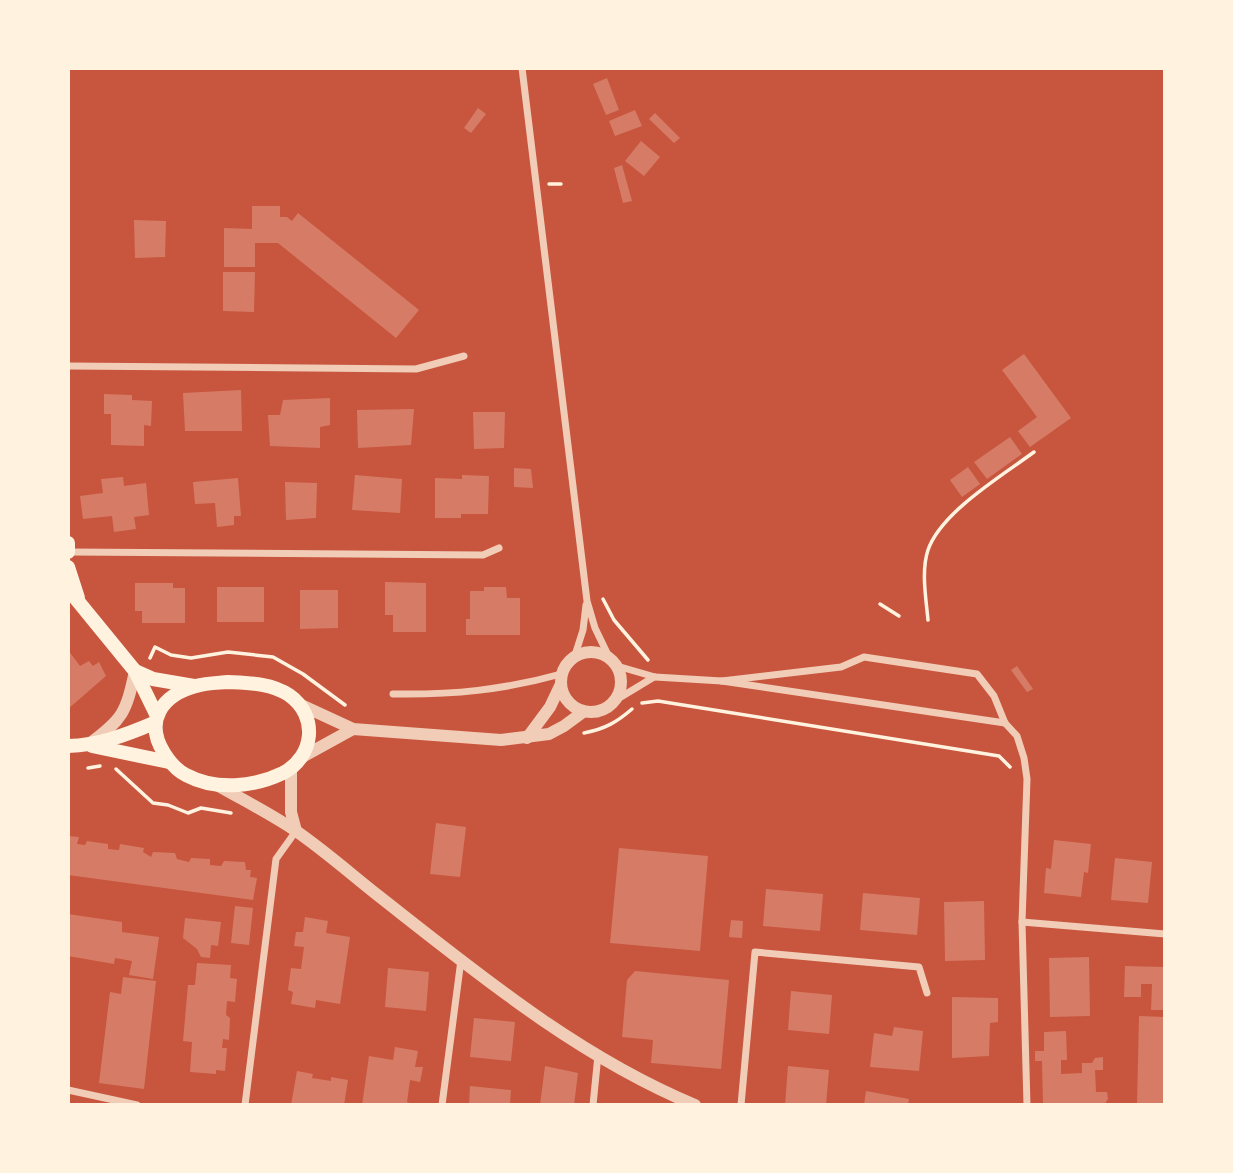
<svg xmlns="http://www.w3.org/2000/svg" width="1233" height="1173" viewBox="0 0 1233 1173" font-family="'Golos Text',sans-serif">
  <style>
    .building { fill: #d67c66 }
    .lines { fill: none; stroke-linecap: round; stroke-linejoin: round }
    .path { stroke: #fff3e0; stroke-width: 3.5 }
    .minor { stroke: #f1ccb7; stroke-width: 7 }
    .tertiary { stroke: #f1ccb7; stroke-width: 12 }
    .secondary { stroke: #fff3e0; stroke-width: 14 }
  </style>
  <rect width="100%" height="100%" fill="#c8553d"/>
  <!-- building -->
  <g class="building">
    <path d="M607,78L619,110L606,115L593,84Z"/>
    <path d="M478,108L486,114L471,133L464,128Z"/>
    <path d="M635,110L642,126L615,136L609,121Z"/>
    <path d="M655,113L680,138L674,143L649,119Z"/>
    <path d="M641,141L660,157L644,176L625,161Z"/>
    <path d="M622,165L632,201L623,203L614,168Z"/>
    <path d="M252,206H280V217H287L292,221L298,213L419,310L396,338L278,243H255V267H224V228L252,229Z"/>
    <path d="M134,220L166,221L165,257L135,258Z"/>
    <path d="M223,272H255L254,312L223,311Z"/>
    <path d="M1024,354L1071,418L1030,447L1018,431L1037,417L1002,370Z"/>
    <path d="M241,390L242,431H185L183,393Z"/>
    <path d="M104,394L132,395V400L152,401L151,426L144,425V446L111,445V414H104Z"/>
    <path d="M330,398V425L320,427V448L270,446L268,415H280L283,400Z"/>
    <path d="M414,409L411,445L358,448L357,410Z"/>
    <path d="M473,412H505L504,448L474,449Z"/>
    <path d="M1010,437L1022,454L987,479L974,462Z"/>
    <path d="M968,467L980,484L962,497L950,480Z"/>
    <path d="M514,468L531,469L533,488L514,487Z"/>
    <path d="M355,475L402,479L400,513L352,510Z"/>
    <path d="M462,475L489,476L488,514H461V518H435V478L462,479Z"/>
    <path d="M123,477L124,486L146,483L149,515L134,517L136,529L114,532L112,516L83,519L80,496L103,493L101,479Z"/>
    <path d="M238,478L241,516H234V525L217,527L215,503L195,504L193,482Z"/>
    <path d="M285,482L317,483L316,518L286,520Z"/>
    <path d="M385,582L426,583V632H393V615H385Z"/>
    <path d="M135,583H173V588H185V623H142V611H135Z"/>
    <rect x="217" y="587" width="47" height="35"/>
    <path d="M484,587H506L507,598H520V635H466V619H470V591H484Z"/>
    <path d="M300,590H338V628L300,629Z"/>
    <path d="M68,650L80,666L89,661L93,666L99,662L106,676L68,709Z"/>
    <path d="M1017,666L1033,689L1027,692L1011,670Z"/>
    <path d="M436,823L466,827L460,877L430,874Z"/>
    <path d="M68,836L79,837L77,844L85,845L87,841L108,844V849L119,850L120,844L144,848L143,852L151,857L153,852L175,853L177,859L189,862L191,858L210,859V865L221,866L224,861L245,862L246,870H251L250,877L257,878L253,900L68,875Z"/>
    <path d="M1054,840L1091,844L1088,873L1084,872L1081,897L1044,893L1046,868L1051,869Z"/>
    <path d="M619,848L708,856L700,951L610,943Z"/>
    <path d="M1115,858L1152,862L1148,903L1111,900Z"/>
    <path d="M766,889L823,894L820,931L763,926Z"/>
    <path d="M863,893L920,898L917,935L860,930Z"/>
    <path d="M984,901L985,960L945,961L944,902Z"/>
    <path d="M235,906L253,908L249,945L231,943Z"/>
    <path d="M68,914L122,922V932L159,937L153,979L129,975L132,961L115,958L114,964L68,956Z"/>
    <path d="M305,917L328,921L326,933L350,937L340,1004L316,1000L315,1008L291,1004L293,992L288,990L291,968L301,969L304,947L294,946L296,932H303Z"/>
    <path d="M185,918L221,922L218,946L211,945L210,958L201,957L197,949L183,938Z"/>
    <path d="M731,920L743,921L742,938L729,937Z"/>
    <path d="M1089,957L1090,1016L1050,1017L1049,958Z"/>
    <path d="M197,963L231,965L230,978L237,979L235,1002L227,1001L226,1015L230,1018L229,1040L223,1039L222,1048H227L225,1071L216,1070V1074L190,1072L192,1042L183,1041L188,985H195Z"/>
    <path d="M1125,966L1165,967V1010H1151L1152,984H1141V997H1124Z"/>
    <path d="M388,968L429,972L426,1011L385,1007Z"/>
    <path d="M635,971L729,980L721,1069L651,1063L653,1040L622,1037L627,980Z"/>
    <path d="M123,977L156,981L144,1089L99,1083L110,992L121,994Z"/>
    <path d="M791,991L832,995L829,1034L788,1030Z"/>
    <path d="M952,997L998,998V1022L990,1023L989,1056L952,1058Z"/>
    <path d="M1139,1016L1165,1017L1163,1105H1137Z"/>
    <path d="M474,1018L515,1022L511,1061L470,1057Z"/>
    <path d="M894,1027L923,1031L919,1071L870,1067L874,1033L892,1036Z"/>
    <path d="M1066,1031L1067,1060H1061V1074L1082,1073V1063H1092L1095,1058L1103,1057V1070H1095L1096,1092H1107L1108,1099L1104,1105H1043L1042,1061H1035V1051H1044V1032Z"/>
    <path d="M395,1047L418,1051L415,1067H423L420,1082L410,1080L407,1102L416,1105H362L369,1056L393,1060Z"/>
    <path d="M545,1066L578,1073L574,1105H540Z"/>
    <path d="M788,1066L829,1070L826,1105H785Z"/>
    <path d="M297,1071L313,1074L312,1078L331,1081V1077L348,1080L344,1105H291Z"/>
    <path d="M470,1086L511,1090L510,1105H469Z"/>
    <path d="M866,1091L909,1099L908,1105H864Z"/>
  </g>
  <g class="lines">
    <!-- path -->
    <g class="path">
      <path d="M549,184H561"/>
      <path d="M603,599L614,620L648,660"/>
      <path d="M880,604L899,616"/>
      <path d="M928,620C926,598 921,571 928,550C941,512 1003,475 1034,452"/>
      <path d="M150,658L155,647L171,655L191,658L228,652L273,657L303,674L345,705"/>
      <path d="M642,703L658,701L999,756L1010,767"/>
      <path d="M584,733C605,729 617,722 632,709"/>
      <path d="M88,768L100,766"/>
      <path d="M116,769L153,803L168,805L188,813L201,808L231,813"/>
    </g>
    <!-- minor -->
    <g class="minor">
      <path d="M522,68L587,601L595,628L609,657"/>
      <path d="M68,366L416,369L464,356"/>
      <path d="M69,552L483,555L499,548"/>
      <path d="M575,655L583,630L586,605"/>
      <path d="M617,666L655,677L722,681L1005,723"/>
      <path d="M722,681L841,667L864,657L977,674L994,696L1005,723L1017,736L1024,758L1027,779L1022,922L1027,1105"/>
      <path d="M393,694C452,695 504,690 561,674"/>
      <path d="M616,700L654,677"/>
      <path d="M1022,922L1165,934"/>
      <path d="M68,1090L137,1105"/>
      <path d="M245,1105L276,859L296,831"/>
      <path d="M442,1105L461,960"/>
      <path d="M593,1105L598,1055"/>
      <path d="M741,1105L755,952L919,967L927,993"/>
    </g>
    <!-- tertiary -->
    <g class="tertiary">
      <circle cx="591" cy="682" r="30"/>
      <path d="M301,705L353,729L501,740L549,734L564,726L583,712"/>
      <path d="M527,738L550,707L560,686"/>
      <path d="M89,744C123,719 126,713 135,671"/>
      <path d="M304,756L353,729"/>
      <path d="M291,769V812L296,831"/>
      <path d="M217,785C243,800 271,814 296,831C325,851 352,875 380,897C478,974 579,1057 695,1105"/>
    </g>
    <!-- secondary -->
    <g class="secondary">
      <path d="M68,543V552"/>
      <path d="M68,567L78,598"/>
      <path d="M68,589L135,671L156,714"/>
      <path d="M135,671L153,679L194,686"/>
      <path d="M228,682C249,683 271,683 289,695C319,716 314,757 283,773C254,787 216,791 186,775C176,770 169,761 164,753C144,721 162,695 196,686C206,683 217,683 228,682Z"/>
      <path d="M68,746C99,745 126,735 154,723"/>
      <path d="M92,746L169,762"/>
    </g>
  </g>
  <!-- border -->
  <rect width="1233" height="1173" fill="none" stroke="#fff3e0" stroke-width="140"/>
</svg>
